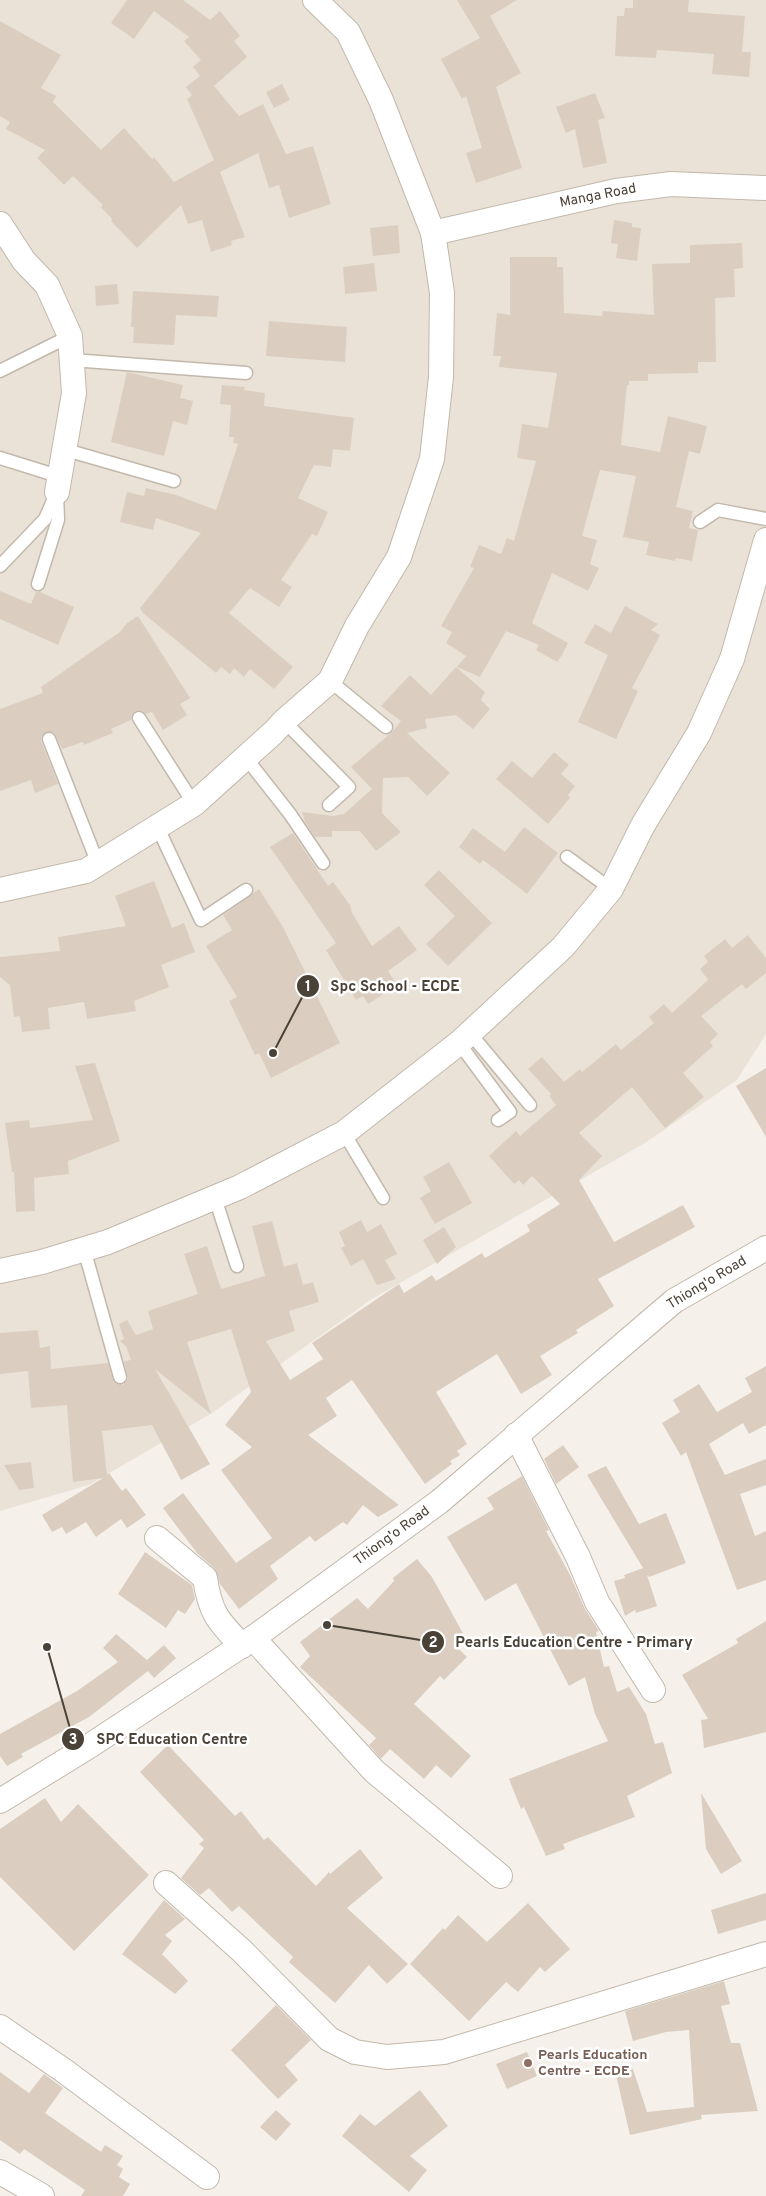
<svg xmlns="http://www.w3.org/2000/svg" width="766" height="2196" viewBox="0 0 766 2196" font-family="Overpass,sans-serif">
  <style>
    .residential { fill: #eae2d7 }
    .building { fill: #dbcec1 }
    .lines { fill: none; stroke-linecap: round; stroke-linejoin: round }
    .service-casing { stroke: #c2b8ab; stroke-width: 15 }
    .minor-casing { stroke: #c2b8ab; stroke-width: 26 }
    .service { stroke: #fff; stroke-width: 12 }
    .minor { stroke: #fff; stroke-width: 24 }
    .education-dot { fill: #8d6e63; stroke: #fff; stroke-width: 2 }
    .labels { text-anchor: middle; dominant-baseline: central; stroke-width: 5; stroke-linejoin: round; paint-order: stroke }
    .street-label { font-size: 14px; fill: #4a4137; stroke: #fff }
    .education-label { font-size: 14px; font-weight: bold; fill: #785e54; stroke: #fff; text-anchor: start }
    .leader { fill: none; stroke: #4a4137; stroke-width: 2 }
    .callout-dot { fill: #4a4137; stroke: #fff; stroke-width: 2 }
    .mark-label { font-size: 15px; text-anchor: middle; font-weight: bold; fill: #fff }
    .callout-label { font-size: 15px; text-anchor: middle; font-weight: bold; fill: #4a4137; stroke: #fff; stroke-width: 5; stroke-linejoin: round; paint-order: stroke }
  </style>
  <rect width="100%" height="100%" fill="#f5f1ea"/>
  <!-- residential -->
  <path class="residential" d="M0,0H766V1034L737,1080L645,1143L372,1299L212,1413L89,1485L0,1511Z"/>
  <!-- building -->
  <g class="building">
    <path d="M127,0H183L210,20L220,11L240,36L234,41L247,57L214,86L239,116L263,104L286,154L313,146L331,204L289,218L279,185L269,188L258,153L220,172L245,237L231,241L232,245L211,252L202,220L188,224L181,205L137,248L111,221L112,219L101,207L103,205L73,176L64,185L37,158L45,150L6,129L10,122L0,116V21L61,55L41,88L56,96L53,102L101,150L124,128L152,159L154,157L174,182L214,160L187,99L192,95L186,87L200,76L193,67L201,60L184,41L189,37L154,11L134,39L111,23Z"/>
    <path d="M457,0H517L490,16L521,73L496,87L522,168L476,183L466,153L482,148L466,96L462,99L441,59L480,38Z"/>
    <path d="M633,0H689L688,12L745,16L742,52H751L749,77L712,74L714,54L657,50L656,58L615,56L617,16H624L625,8H633Z"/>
    <path d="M282,84L290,100L274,108L266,92Z"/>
    <path d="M595,93L605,118L598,120L607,163L583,168L575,129L566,133L556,107Z"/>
    <path d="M614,220L632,223V227L641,228L637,261L616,258L618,244L611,243Z"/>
    <path d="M398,225L400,253L373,256L370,228Z"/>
    <path d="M742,243L743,268L734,269L735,297L715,298L716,362H698V373L648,374V381H629V385H627L621,445L660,452L668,416L707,426L700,454L689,451L676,507L693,511L689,528L698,530L692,561L676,558L675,561L646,555L649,542L623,537L636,476L600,470L582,536L597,540L590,564L599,568L588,591L552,573L532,623L568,643L562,655L557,662L536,650L539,645L506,631L480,677L457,667L466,656L446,643L452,632L441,626L474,568L470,567L479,545L501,554L507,538L514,541L536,461L517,458L522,424L548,428L557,373L499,367L501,356H493L497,313L510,315V257H557V267H563L564,313L602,316L603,311L654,315L652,264L690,263V245Z"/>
    <path d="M374,263L377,291L345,294L343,267Z"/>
    <path d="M117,284L119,304L96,306L95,286Z"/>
    <path d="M133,291L219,296L217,317L176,315L174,345L133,343L134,327H131Z"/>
    <path d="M269,321L347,327L345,362L266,356Z"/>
    <path d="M127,372L183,385L180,398L193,401L187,425L173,421L164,456L111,442Z"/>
    <path d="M222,385L245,387L244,390L265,393L264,406L354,418L350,451L333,449L331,467L314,465L298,498L328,512L317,536L312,534L281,580L292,587L279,607L250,588L229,613L293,667L274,689L250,669L244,677L234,668L230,674L221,667L216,673L143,613L140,608L201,533L156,518L153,530L120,522L127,492L144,496L146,488L176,495L216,510L238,444L233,443L234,437H229L231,405L220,404Z"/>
    <path d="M0,591L31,604L36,592H40L74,607L58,645L0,619Z"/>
    <path d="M625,606L658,624L651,630L660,635L632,688L638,691L616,739L578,722L608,655L584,643L595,624L611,633Z"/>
    <path d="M138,616L190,698L180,704L187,715L163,730L152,712L146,714L138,710L132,714L131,720L111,729L113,733L84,745L83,742L62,749L54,733L46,732L41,737V741L58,784L35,793L31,780L0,791V709L43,693L41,687L120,632L127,623Z"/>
    <path d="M456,667L485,692L481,700L490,709L473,729L456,715L425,719L427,728L407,733L450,773L427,796L408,777L383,778L382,813L401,832L376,851L360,831H332V837H315L305,822L302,812L333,816L344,814L372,789L351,767L392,732L401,721L381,706L410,675L431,695Z"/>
    <path d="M554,752L569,765L561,774L575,786L568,795L570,798L548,824L496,779L512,761L532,778Z"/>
    <path d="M524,827L558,853L527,894L483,860L480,864L459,847L473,828L505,852Z"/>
    <path d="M293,833L328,886L333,882L350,905L352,913L372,946L399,926L417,950L388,971L397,985L368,1004L363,996L356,1000L326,950L336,943L270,847Z"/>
    <path d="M439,870L492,923L448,966L426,944L455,916L424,885Z"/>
    <path d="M154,881L172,928L184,923L195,952L161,965L169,987L134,1001L136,1011L87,1019L84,1002L48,1008L50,1029L22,1032L20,1016L14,1017L10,985L0,977V957L60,951L58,937L126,926L115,896Z"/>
    <path d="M259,889L283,927L340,1043L271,1078L259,1053L255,1055L229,1001L237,997L206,946L232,930L223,915Z"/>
    <path d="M748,935L766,958V973L746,989L742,984L701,1016L718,1034L710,1042L713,1046L683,1073L704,1097L665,1128L632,1087L579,1133L602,1156L579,1180L614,1242L683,1205L695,1227L598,1279L614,1306L576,1330L578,1333L540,1356L552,1375L521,1394L497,1354L436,1392L467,1444L457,1451L460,1455L450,1461L452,1464L425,1484L352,1380L326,1398L337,1416L308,1435L399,1505L378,1517L363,1505L347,1525L343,1522L315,1542L310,1536L270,1566L278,1579L239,1609L220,1584L214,1568L197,1553L163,1508L183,1493L236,1563L272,1538L221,1470L252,1447L225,1425L251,1392L231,1329L187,1342L211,1414L155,1369L210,1464L181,1480L152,1425L102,1431L107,1475L109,1473L122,1491L126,1488L146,1515L127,1528L121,1519L96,1537L86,1522L66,1534L62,1527L52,1532L42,1515L103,1478L73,1482L67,1405L31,1408L28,1371L0,1374V1333L38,1330L40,1348L50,1346L51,1369L108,1363L114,1382L123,1385L128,1379L124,1361L131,1360L126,1346L120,1341L124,1339L119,1324L127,1320L136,1335L153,1329L148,1311L198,1294L184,1254L207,1246L221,1289L265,1276L252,1226L272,1221L284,1267L297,1263L303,1285L313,1282L319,1302L289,1311L295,1331L266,1341L290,1380L323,1359L312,1343L399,1284L404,1293L432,1275L436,1281L482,1253L485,1258L530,1231L527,1225L560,1204L532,1176L523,1185L519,1180L514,1184L489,1156L516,1131L520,1136L556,1105L549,1096L551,1094L528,1069L542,1057L564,1082L580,1069L582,1072L616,1044L621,1050L654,1023L649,1017L664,1004L672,1013L708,980L700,969L708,962L704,956L725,939L732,948Z"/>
    <path d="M95,1063L120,1141L68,1161L69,1174L34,1178L35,1211L16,1212L14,1172H12L5,1123L29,1120L30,1128L93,1120L75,1066Z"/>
    <path d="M766,1068V1137L736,1086Z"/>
    <path d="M449,1162L472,1203L435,1224L420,1198L431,1191L423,1177Z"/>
    <path d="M361,1220L367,1232L381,1224L397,1254L385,1260L396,1279L377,1285L363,1259L351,1266L341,1248L345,1246L339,1232Z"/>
    <path d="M444,1227L456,1247L437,1264L423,1240Z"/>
    <path d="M766,1366V1425L749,1434L743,1423L709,1444L725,1475L766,1459V1485L740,1494L755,1536L766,1531V1580L737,1590L686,1452L681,1456L662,1423L680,1412L673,1400L699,1384L717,1412L752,1392L745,1378Z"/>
    <path d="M563,1445L579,1467L556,1484L544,1459Z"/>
    <path d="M31,1462L34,1488L19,1490L4,1465Z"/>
    <path d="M606,1466L639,1524L666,1513L686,1563L649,1577L647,1575L657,1606L636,1613L635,1610L625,1616L614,1581L625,1578L624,1575L643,1568L587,1475Z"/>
    <path d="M522,1476L549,1530L546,1531L570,1575L585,1609L599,1631L596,1632L604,1667L609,1666L617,1692L629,1687L646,1714L655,1744L663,1742L672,1773L627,1796L635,1817L563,1844L565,1849L546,1856L524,1807L521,1809L509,1779L608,1741L595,1714L585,1677L569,1686L516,1583L485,1601L447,1537L494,1509L487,1498Z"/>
    <path d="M145,1552L192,1585L195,1599L185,1614L178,1610L166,1628L118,1594Z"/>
    <path d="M417,1559L432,1577L465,1637L453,1643L467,1657L444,1680L440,1676L414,1704L471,1756L451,1778L436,1765L424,1779L390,1749L381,1759L369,1745L376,1738L300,1667L310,1656L300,1642L357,1598L368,1609L394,1581L393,1578Z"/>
    <path d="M766,1621V1732L704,1748L701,1720L708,1719L682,1675L738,1643L736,1639Z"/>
    <path d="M116,1634L147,1660L164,1645L176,1658L154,1678L148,1671L89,1717L21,1754L23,1757L7,1766L0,1756V1734L77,1691L118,1662L103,1648Z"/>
    <path d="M168,1745L235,1816L241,1811L264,1840L268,1837L316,1886L329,1872L330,1874L360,1849L383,1878L347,1908L408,1964L387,1984L369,1965L335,2003L289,1962L293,1957L239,1906L232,1912L209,1888L200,1895L181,1878L204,1848L199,1844L204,1840L140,1772Z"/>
    <path d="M701,1793L742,1861L721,1874L706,1849Z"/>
    <path d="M45,1798L61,1822L78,1804L149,1875L74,1951L0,1877V1829Z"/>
    <path d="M766,1893V1920L718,1934L711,1910Z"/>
    <path d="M164,1900L185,1919L165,1935L172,1941L162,1954L188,1981L175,1994L122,1954Z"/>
    <path d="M528,1903L570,1949L545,1972L540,1967L518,1992L506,1982L469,2021L410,1964L443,1928L445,1930L458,1915L487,1942Z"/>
    <path d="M724,1981L730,2004L721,2006L731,2043H740L758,2111L701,2115L702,2119L630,2135L616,2075L633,2069L647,2112L694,2107L689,2030L666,2032L633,2041L625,2011Z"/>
    <path d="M276,2005L311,2040L285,2065L298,2080L278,2099L231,2050Z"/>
    <path d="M527,2052L537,2076L507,2089L496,2064Z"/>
    <path d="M0,2072L29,2093L44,2074L63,2088L45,2113L101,2152L105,2145L123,2156L117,2165L123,2169L119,2177L130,2184L123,2196H81L85,2190L24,2149L20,2154L0,2140Z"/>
    <path d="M420,2090L448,2126L410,2156L427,2170L409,2192L342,2136L360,2114L375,2126Z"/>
    <path d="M276,2110L291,2124L276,2141L260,2127Z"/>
  </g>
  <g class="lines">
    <defs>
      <g id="service">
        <path d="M72,360L246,373"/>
        <path d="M0,371L70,336"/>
        <path d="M66,450L174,481"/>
        <path d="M0,458L61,477"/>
        <path d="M700,522L718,510L766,519"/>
        <path d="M0,566L45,519L56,494"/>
        <path d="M38,584L58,520L57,492"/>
        <path d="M330,681L386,727"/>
        <path d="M139,718L194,804"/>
        <path d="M284,721L349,787L329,805"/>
        <path d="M49,739L98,864"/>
        <path d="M246,758L290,814L323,863"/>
        <path d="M158,828L201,920L246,890"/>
        <path d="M567,857L611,889"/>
        <path d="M470,1033L530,1105"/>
        <path d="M459,1043L510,1112L498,1120"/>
        <path d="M344,1133L383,1198"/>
        <path d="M215,1198L237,1266"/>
        <path d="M84,1249L120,1377"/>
      </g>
      <g id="minor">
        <path d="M0,224L24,261L47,285L70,336L74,393L57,492"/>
        <path d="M433,233L616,191L671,184L766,188"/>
        <path d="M0,890L86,871L194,804L274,732L284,721L330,681L357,626L399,557L432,459L441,377L442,293L433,233L381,100L348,32L315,0"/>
        <path d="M0,1271L42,1262L108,1242L240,1187L344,1133L459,1043L563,947L611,889L643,825L699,733L732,659L766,540"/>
        <path d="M516,1435L578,1557L597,1602L653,1690"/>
        <path d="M157,1538L205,1578C210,1613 218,1621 242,1646"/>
        <path d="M253,1638L374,1771L500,1876"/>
        <path d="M0,1801L91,1745L253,1638L439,1502L674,1301L766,1248"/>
        <path d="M166,1883L242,1951L329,2039L355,2052L387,2057L444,2052L766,1954"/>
        <path d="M0,2027L63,2070L207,2177"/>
        <path d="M0,2172L42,2196"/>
      </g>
    </defs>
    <!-- service casing -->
    <use href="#service" class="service-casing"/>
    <!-- minor casing -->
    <use href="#minor" class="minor-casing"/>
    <!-- service -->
    <use href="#service" class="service"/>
    <!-- minor -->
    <use href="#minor" class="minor"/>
  </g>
  <!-- markers -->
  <circle class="education-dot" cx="528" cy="2063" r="5"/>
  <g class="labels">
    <!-- street labels -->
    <g class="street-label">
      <text transform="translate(598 196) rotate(-11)">Manga Road</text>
      <text transform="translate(707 1283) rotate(-31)">Thiong'o Road</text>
      <text transform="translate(392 1536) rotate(-36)">Thiong'o Road</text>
    </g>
    <!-- education labels -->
    <g class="education-label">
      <text x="538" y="2055">Pearls Education<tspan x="538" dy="16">Centre - ECDE</tspan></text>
    </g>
  </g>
  <!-- callouts -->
  <path class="leader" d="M273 1053L308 986M327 1625L433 1642M47 1647L73 1739"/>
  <g class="callout-dot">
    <circle cx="273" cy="1053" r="5"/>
    <circle cx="327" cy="1625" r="5"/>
    <circle cx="47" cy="1647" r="5"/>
    <circle cx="308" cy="986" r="12"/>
    <circle cx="433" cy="1642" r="12"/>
    <circle cx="73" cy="1739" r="12"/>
  </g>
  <g class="mark-label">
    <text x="308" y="991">1</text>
    <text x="433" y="1647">2</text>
    <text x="73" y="1744">3</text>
  </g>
  <g class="callout-label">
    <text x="395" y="991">Spc School - ECDE</text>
    <text x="574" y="1647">Pearls Education Centre - Primary</text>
    <text x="172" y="1744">SPC Education Centre</text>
  </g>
</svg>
